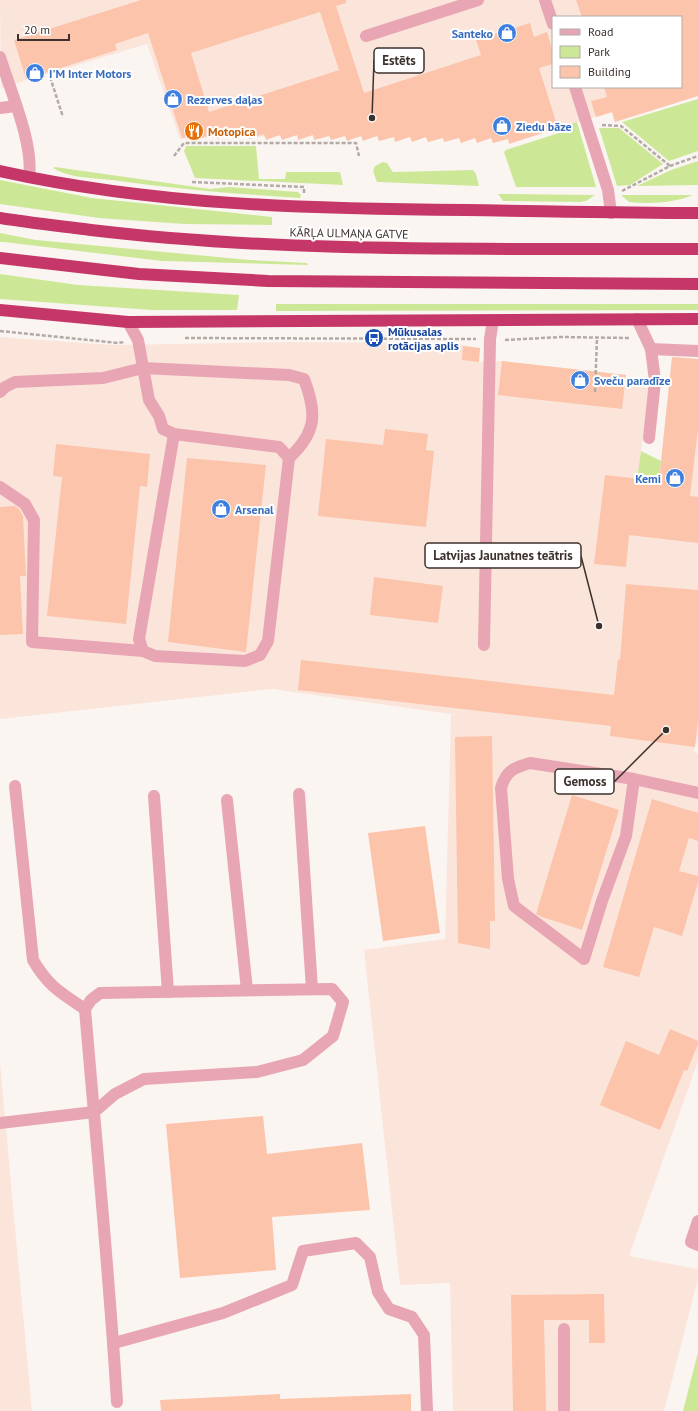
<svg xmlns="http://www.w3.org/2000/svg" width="698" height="1411" viewBox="0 0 698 1411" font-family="'PT Sans',sans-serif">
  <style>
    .built { fill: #fbe5db; fill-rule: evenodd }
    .green { fill: #cce897 }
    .building { fill: #fbc4ab; fill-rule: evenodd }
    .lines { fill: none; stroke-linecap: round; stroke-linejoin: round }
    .path { stroke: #b2aaa6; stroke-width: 2.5; stroke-dasharray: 4 2; stroke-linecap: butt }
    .minor { stroke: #e8a5b4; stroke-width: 12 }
    .highway { stroke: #c53768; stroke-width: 12 }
    .labels { text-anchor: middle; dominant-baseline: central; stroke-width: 4; stroke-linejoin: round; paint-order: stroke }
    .shop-label { font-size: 12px; font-weight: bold; fill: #366cbe; stroke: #fff; text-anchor: start }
    .food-label { font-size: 12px; font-weight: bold; fill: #c56008; stroke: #fff; text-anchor: start }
    .street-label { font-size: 12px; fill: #3c312c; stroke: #fff }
    .transit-label { font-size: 12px; font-weight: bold; fill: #164399; stroke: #fff; text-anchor: start }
    .leader { fill: none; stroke: #3c312c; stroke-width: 1.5 }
    .callout-dot { fill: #3c312c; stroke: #fff; stroke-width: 1.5 }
    .callout { fill: #fff; stroke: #3c312c; stroke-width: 1.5 }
    .callout-label { font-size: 13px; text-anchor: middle; font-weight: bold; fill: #3c312c }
  </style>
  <rect width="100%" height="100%" fill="#fbf5f2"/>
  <!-- built -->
  <g class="built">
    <path d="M0,0H698V88L561,127L180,139L147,44L1,88ZM553,17H681V87H553Z"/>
    <path d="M0,337L112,345L291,342L451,343L480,348L479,362L502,361L626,375L625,386L650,388L631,523L654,526L672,357L698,359V735L694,752L698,754V1061L629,1256L698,1269V1279L664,1411H453L450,1283L400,1285L364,950L445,939L451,714L272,689L0,719Z"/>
    <path d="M0,1062L17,1249L32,1411H0Z"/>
  </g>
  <!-- green -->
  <g class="green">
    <path d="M698,99V151L669,161L622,122Z"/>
    <path d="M577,122L596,187H516L504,152L506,150L562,132L561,127Z"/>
    <path d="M599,128H619L663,164L630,185L617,186Z"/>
    <path d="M186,146H256L259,179H285L286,172H340L343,185L195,178L184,151Z"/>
    <path d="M698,161V185L637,186L671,170Z"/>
    <path d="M383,162L387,163L393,172L473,170L476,174L479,186L377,182L373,171L375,166Z"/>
    <path d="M55,167L210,189L229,187L298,192L301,195L300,198C237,194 174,189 112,180C93,178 69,178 53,168Z"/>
    <path d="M0,180L92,198L272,217V225L184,224L99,218L0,204Z"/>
    <path d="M498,194L595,195L586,201L580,202L503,201Z"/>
    <path d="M621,195H693C674,203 650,204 629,202Z"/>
    <path d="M0,233L36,240L250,260L307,263L308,265L162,261L4,242H0Z"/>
    <path d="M0,274L78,285L239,295L237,310H152L0,299Z"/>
    <path d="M276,304H698V310L276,311Z"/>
    <path d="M641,451L661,461L654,526L631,524Z"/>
    <path d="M698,1352V1411H683Z"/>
  </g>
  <!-- building -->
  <g class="building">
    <path d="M141,0H346V3L336,6L364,93L481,55L476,40L530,23L534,37L547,32L553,52V64L539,68L558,128L509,144L508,139L493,143L491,138L477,143L475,138L461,143L459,138L444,142L443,138L428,142L426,137L412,142L410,137L395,142L394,137L379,141L377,136L363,141L361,136L347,141L345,136L331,140L329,136L314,140L313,135L298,140L297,135L282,140L280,135L266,140L264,134L249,139L248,134L233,139L232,134L217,139L215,133L201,138L199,132L182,138L148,33L115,44L117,50L26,79L14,40ZM320,12L339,70L209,112L191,53Z"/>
    <path d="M576,0H698V96L615,122L612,112L596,117L591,101L607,97L604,87H681V17H582Z"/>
    <path d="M463,346L480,348L479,362L462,360Z"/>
    <path d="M672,357L698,359V429L690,496L698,497V543L629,535L626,567L594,564L605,475L659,481Z"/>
    <path d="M502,361L626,375L622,409L498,395Z"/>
    <path d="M385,429L428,434L426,450L434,451L426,527L318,516L326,439L383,445Z"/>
    <path d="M56,444L150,454L147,487L140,486L126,624L47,616L62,477L53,476Z"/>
    <path d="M187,458L266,465L246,652L168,642Z"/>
    <path d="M15,506L19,509L23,516L26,576H20L23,634L0,635V507Z"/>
    <path d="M374,577L443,586L438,623L370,615Z"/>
    <path d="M626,584L698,590V720L695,747L610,736L611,726L298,690L301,660L614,695L618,659L620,660Z"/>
    <path d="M492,736L495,921H490V949L458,943L455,737Z"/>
    <path d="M572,795L619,810L582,930L542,917L536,914Z"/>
    <path d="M652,799L698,813V841L689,838L679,871L698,876V882L682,936L654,927L639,977L603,967Z"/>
    <path d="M425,826L440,933L383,941L368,833Z"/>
    <path d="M670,1029L698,1041V1044L687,1071L684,1070L660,1130L600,1105L626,1041L659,1055Z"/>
    <path d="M263,1116L267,1154L362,1143L370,1210L272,1217L276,1270L180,1278L166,1124Z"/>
    <path d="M604,1294L605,1343H589V1320H544L546,1411H513L511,1295Z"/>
    <path d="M280,1394V1399L411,1394V1411H161L160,1400Z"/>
  </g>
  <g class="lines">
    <!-- path -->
    <g class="path">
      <path d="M50,77L63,117"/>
      <path d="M602,125L621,126L670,166"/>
      <path d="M174,156L184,143H356L359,156"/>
      <path d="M192,182L304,187V194"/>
      <path d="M622,191L670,166L698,156"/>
      <path d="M0,331L118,343L124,342"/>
      <path d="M185,338L476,339"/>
      <path d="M505,340L561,337L630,338"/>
      <path d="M595,392L597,337"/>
    </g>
    <!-- minor -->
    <g class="minor">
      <path d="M545,0L553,24"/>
      <path d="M366,36L478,0"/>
      <path d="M0,57C10,90 34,144 29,177"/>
      <path d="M575,87L608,190L611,213"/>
      <path d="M0,108L16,106"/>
      <path d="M637,319L651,349L655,381L649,438"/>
      <path d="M128,322L138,340L149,400L159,416L163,429L174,434L279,447L289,458L268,641L260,655L245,661L155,656L143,651L139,639L174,434"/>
      <path d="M651,349L698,351"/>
      <path d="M0,392L5,387L15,382L103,378L143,368L289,375L304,379C317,413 317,432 289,458"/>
      <path d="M0,487L25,504L34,520L32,642L143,651"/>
      <path d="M484,645L490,339L493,320"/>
      <path d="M634,779L626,836L602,901L584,959L514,906L508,879L501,788C506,771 513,768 530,763L634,779L698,793"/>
      <path d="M15,786L33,960C48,986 61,993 85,1009"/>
      <path d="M299,794L312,989"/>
      <path d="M154,796L168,992"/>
      <path d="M227,800L247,990"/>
      <path d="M0,1123L94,1112L115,1094L144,1079L257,1072L303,1060L333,1036L343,1002L332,989L100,993L91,1000L85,1009C96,1140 109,1271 117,1402"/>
      <path d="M698,1221L691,1242L698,1245"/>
      <path d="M564,1329V1411"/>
      <path d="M114,1343L223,1313L292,1285L303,1251L356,1243L370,1257L378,1292L389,1309L412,1317L424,1335L427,1411"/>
    </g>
    <!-- highway -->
    <g class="highway">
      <path d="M0,171C153,205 309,209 466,210C543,211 621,213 698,213"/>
      <path d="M0,218C30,223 60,226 91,230C292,254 495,248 698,249"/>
      <path d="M0,258L139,274L268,281L698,284"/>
      <path d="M0,310L128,322L698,319"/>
    </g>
  </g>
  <!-- icons -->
  <defs>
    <symbol id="shop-disc" viewBox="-11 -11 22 22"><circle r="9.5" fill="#3f7fe0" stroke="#fff"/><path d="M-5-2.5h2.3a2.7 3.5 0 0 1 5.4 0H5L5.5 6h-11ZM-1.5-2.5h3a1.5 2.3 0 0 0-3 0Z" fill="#fff"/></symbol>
    <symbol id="restaurant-disc" viewBox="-11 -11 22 22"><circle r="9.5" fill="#e8710a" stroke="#fff"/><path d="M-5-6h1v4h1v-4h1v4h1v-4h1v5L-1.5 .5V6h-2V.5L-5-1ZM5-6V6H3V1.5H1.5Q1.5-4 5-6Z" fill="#fff"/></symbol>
    <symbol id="bus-disc" viewBox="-11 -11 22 22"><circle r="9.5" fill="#1a4fb4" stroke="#fff"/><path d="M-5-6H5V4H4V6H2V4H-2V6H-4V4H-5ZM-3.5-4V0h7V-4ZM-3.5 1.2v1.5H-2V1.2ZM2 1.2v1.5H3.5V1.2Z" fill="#fff"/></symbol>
  </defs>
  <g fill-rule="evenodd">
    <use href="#shop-disc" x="496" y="22" width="22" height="22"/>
    <use href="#shop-disc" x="24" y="62" width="22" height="22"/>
    <use href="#shop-disc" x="162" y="88" width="22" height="22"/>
    <use href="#shop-disc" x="491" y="115" width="22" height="22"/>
    <use href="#restaurant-disc" x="183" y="120" width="22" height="22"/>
    <use href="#bus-disc" x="363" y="327" width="22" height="22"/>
    <use href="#shop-disc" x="569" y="369" width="22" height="22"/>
    <use href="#shop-disc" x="664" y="467" width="22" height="22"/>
    <use href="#shop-disc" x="210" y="498" width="22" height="22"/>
  </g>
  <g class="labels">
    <!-- shop labels -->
    <g class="shop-label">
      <text x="493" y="33" text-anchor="end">Santeko</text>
      <text x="49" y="73">I'M Inter Motors</text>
      <text x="187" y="99">Rezerves daļas</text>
      <text x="516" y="126">Ziedu bāze</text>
      <text x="594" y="380">Sveču paradīze</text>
      <text x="661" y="478" text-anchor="end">Kemi</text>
      <text x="235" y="509">Arsenal</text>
    </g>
    <!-- food labels -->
    <g class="food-label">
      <text x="208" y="131">Motopica</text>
    </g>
    <!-- street labels -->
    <g class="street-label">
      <text transform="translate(349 233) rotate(1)">KĀRĻA ULMAŅA GATVE</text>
    </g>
    <!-- transit labels -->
    <g class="transit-label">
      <text x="388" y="331">Mūkusalas<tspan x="388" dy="14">rotācijas aplis</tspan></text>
    </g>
  </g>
  <!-- callouts -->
  <path class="leader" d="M372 118L374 60M599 626L581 556M666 730L614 782"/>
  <g class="callout-dot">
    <circle cx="372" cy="118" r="4"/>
    <circle cx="599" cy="626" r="4"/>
    <circle cx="666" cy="730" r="4"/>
  </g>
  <g class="callout">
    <rect x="374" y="48" width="50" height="25" rx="4"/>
    <rect x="425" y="543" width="156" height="25" rx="4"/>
    <rect x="555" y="769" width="59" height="25" rx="4"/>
  </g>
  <g class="callout-label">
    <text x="399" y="65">Estēts</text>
    <text x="503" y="560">Latvijas Jaunatnes teātris</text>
    <text x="585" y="786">Gemoss</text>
  </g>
  <!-- legend -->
  <rect x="552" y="16" width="130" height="72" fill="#ffffff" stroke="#b1adab"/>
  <rect x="560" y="29" width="20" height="6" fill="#e8a5b4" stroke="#b1adab"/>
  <text x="588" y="36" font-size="12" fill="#3c312c">Road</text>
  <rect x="560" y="46" width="20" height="12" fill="#cce897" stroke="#b1adab"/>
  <text x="588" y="56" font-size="12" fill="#3c312c">Park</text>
  <rect x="560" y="66" width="20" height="12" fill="#fbc4ab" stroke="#b1adab"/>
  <text x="588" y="76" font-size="12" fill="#3c312c">Building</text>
  <!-- scale -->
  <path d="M18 34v6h51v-6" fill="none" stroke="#3c312c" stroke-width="2"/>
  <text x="24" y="34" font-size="12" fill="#3c312c" stroke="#ffffff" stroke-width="3" paint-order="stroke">20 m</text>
</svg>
